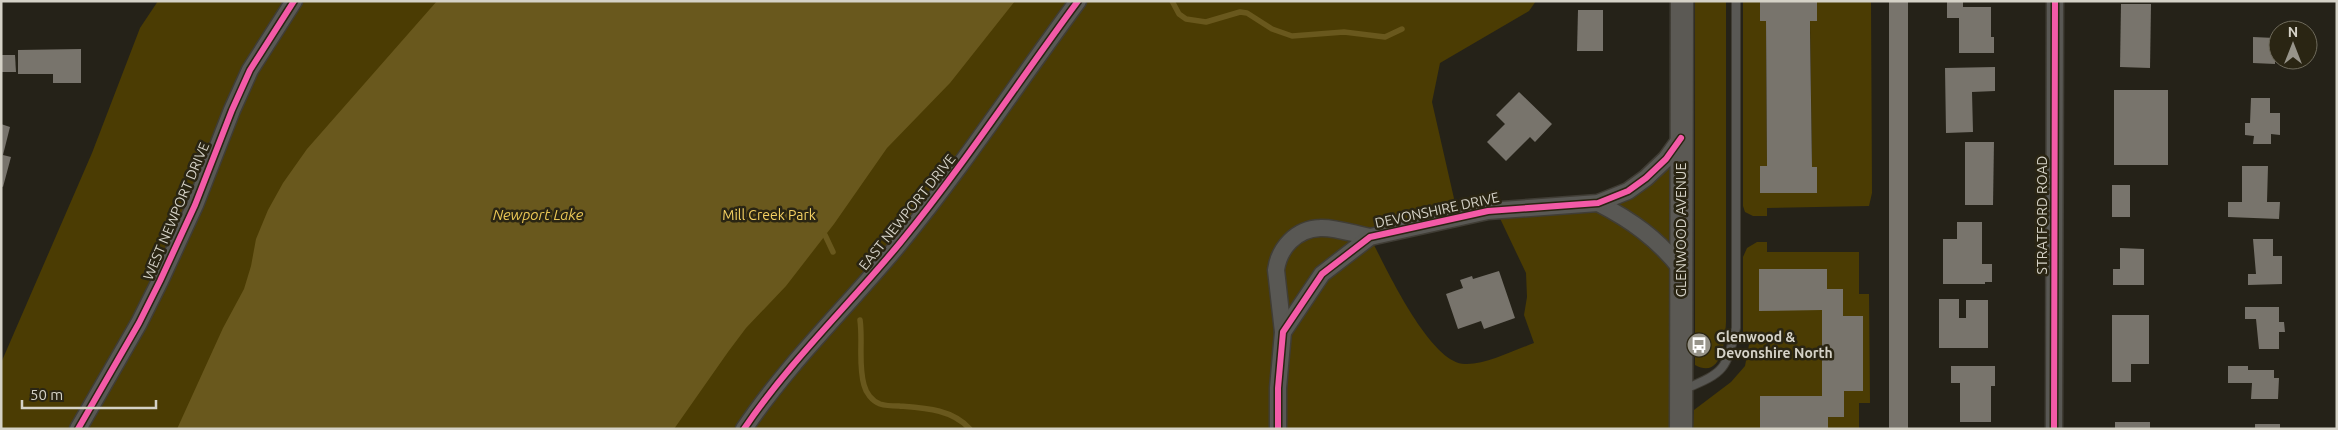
<svg xmlns="http://www.w3.org/2000/svg" width="2338" height="430" viewBox="0 0 2338 430" font-family="Ubuntu,sans-serif">
  <style>
    .green { fill: #4b3c03 }
    .water { fill: #69581d }
    .lines { fill: none; stroke-linecap: round; stroke-linejoin: round }
    .stream { stroke: #69581d; stroke-width: 5.5 }
    .building { fill: #78746c }
    .lane-casing { stroke: #403d35; stroke-width: 10 }
    .street-casing { stroke: #403d35; stroke-width: 19 }
    .secondary-casing { stroke: #403d35; stroke-width: 25 }
    .lane { stroke: #595854; stroke-width: 8 }
    .street { stroke: #595854; stroke-width: 16 }
    .secondary { stroke: #5b5954; stroke-width: 22 }
    .cycleway-casing { stroke: #2a2513; stroke-width: 9 }
    .cycleway { stroke: #f35aa7; stroke-width: 6 }
    .labels { text-anchor: middle; dominant-baseline: central; stroke-width: 5; stroke-linejoin: round; paint-order: stroke }
    .street-label { font-size: 14px; fill: #d5d2c7; stroke: #2a2513 }
    .park-label { font-size: 14px; fill: #f5d163; stroke: #2a2513 }
    .poi-label { font-size: 14px; font-weight: bold; fill: #d5d2c7; stroke: #2a2513; text-anchor: start }
    .water-label { font-size: 15px; font-style: italic; fill: #e8c555; stroke: #2a2513 }
  </style>
  <rect width="100%" height="100%" fill="#252218"/>
  <!-- green -->
  <g class="green">
    <path d="M158,1H1536L1529,11L1440,63L1432,102L1458,216L1370,237C1385,266 1430,364 1465,364C1485,365 1515,350 1534,343L1524,315L1527,297L1526,273L1496,210L1628,191L1681,138V429H1V363L92,153L140,28Z"/>
    <path d="M1695,1H1726V322C1725,340 1722,380 1695,365Z"/>
    <path d="M1743,1H1760V20L1766,21L1767,166H1760L1761,193H1817V168L1812,167L1810,21H1817V1H1871L1872,193L1869,206L1767,208V216H1753L1745,212L1743,206Z"/>
    <path d="M1757,242H1767V252H1859V294H1869L1870,403H1859V429H1828V417H1844V391H1863L1843,316V289H1827V269H1759V310H1822V396L1760,429H1693L1694,410L1731,382L1745,366L1751,334H1743V257L1747,248Z"/>
  </g>
  <!-- water -->
  <path class="water" d="M437,1H1015L950,83L887,148L834,224L786,286L746,328L728,352L674,429H177L223,328L244,289L251,266L256,239L268,210L283,183L307,149Z"/>
  <g class="lines">
    <!-- stream -->
    <g class="stream">
      <path d="M1172,1L1179,14L1186,19L1206,22L1240,12L1247,13L1272,29L1292,36L1344,32L1385,37L1402,29"/>
      <path d="M825,235L833,252"/>
      <path d="M860,320C863,341 858,364 864,385C866,393 872,401 880,404C886,406 894,406 899,406C925,408 952,409 970,429"/>
    </g>
  </g>
  <!-- building -->
  <g class="building">
    <path d="M1760,1H1817V21H1810V32L1812,167H1817V193H1760V166H1767L1766,21H1760Z"/>
    <rect x="1889" y="1" width="19" height="428"/>
    <path d="M1947,1H1963V7H1991V37H1994V53H1959V18H1947Z"/>
    <path d="M2121,4H2151L2150,68L2120,67Z"/>
    <path d="M1578,10H1603V51H1577Z"/>
    <path d="M2253,37L2275,38V64L2253,63Z"/>
    <path d="M81,49V83H53V74H18V50Z"/>
    <path d="M1,55H15L16,72H1Z"/>
    <path d="M1995,67V91L1972,92L1973,132L1946,133L1945,68Z"/>
    <rect x="2114" y="90" width="54" height="75"/>
    <path d="M1519,92L1552,124L1535,142L1530,137L1506,161L1487,142L1505,124L1496,115Z"/>
    <path d="M2251,98H2270V113H2280V135L2271,134V144H2253L2254,136L2245,135V123H2250Z"/>
    <path d="M1,124L10,127L3,155L11,157L3,187L1,186Z"/>
    <path d="M1965,142H1994L1993,205H1965Z"/>
    <path d="M2242,166H2268L2267,202H2280L2279,219L2228,217V202H2242Z"/>
    <rect x="2112" y="185" width="18" height="32"/>
    <path d="M1957,222H1982V264H1992V282H1985V284H1943V239H1957Z"/>
    <path d="M2253,239H2273V256H2282V284L2248,285V274H2256Z"/>
    <path d="M2120,248L2144,249V285H2113V269H2120Z"/>
    <path d="M1759,269H1827V289H1843V316H1863V391H1844V417H1828V429H1760V396H1822V310L1759,311Z"/>
    <path d="M1499,271L1515,318L1484,329L1481,321L1458,329L1446,294L1463,288L1460,280L1472,276L1473,279Z"/>
    <path d="M1939,299H1959V318H1966V300H1988V348H1939Z"/>
    <path d="M2245,307H2279V322H2284L2285,332H2279V349H2259L2256,319H2245Z"/>
    <path d="M2112,315H2149V364H2131V382H2112Z"/>
    <path d="M1951,366H1995V386H1991V422H1960V383H1951Z"/>
    <path d="M2228,366H2248V370H2274V378H2279L2278,399H2251L2252,383H2228Z"/>
    <rect x="2115" y="422" width="35" height="7"/>
    <rect x="2255" y="424" width="25" height="5"/>
  </g>
  <g class="lines">
    <defs>
      <path id="lane" d="M1685,389C1725,372 1726,370 1736,328V1"/>
      <g id="street">
        <path d="M1598,203C1631,220 1658,239 1681,269"/>
        <path d="M1283,332L1276,270C1279,248 1296,229 1320,228C1335,227 1354,234 1370,237"/>
        <path d="M78,429L139,323L160,281L195,205L232,110L250,70L294,1"/>
        <path d="M744,429C789,362 849,305 900,243C964,165 1018,82 1078,1"/>
        <path d="M1278,429V388L1283,332L1322,274L1370,237L1488,211L1598,203L1628,191L1646,178L1666,159L1681,138"/>
        <path d="M2054,429L2055,1"/>
      </g>
      <path id="secondary" d="M1681,429L1682,1"/>
    </defs>
    <!-- lane casing -->
    <use href="#lane" class="lane-casing"/>
    <!-- street casing -->
    <use href="#street" class="street-casing"/>
    <!-- secondary casing -->
    <use href="#secondary" class="secondary-casing"/>
    <!-- lane -->
    <use href="#lane" class="lane"/>
    <!-- street -->
    <use href="#street" class="street"/>
    <!-- secondary -->
    <use href="#secondary" class="secondary"/>
    <defs>
      <g id="cycleway">
        <path d="M78,429L139,323L160,281L195,205L232,110L250,70L294,1"/>
        <path d="M744,429C789,362 849,305 900,243C964,165 1018,82 1078,1"/>
        <path d="M1278,429V388L1283,332L1322,274L1370,237L1488,211L1598,203L1628,191L1646,178L1666,159L1681,138"/>
        <path d="M2054,429L2055,1"/>
      </g>
    </defs>
    <!-- cycleway casing -->
    <use href="#cycleway" class="cycleway-casing"/>
    <!-- cycleway -->
    <use href="#cycleway" class="cycleway"/>
  </g>
  <!-- icons -->
  <defs>
    <symbol id="bus-disc" viewBox="-11 -11 22 22"><circle r="9.5" fill="#97948a" stroke="#2a2513"/><path d="M-5-6H5V4H4V6H2V4H-2V6H-4V4H-5ZM-3.5-4V0h7V-4ZM-3.5 1.2v1.5H-2V1.2ZM2 1.2v1.5H3.5V1.2Z" fill="#fff"/></symbol>
  </defs>
  <g fill-rule="evenodd">
    <use href="#bus-disc" x="1685" y="331" width="28" height="28"/>
  </g>
  <g class="labels">
    <!-- street labels -->
    <g class="street-label">
      <text transform="translate(1437 210) rotate(-12)">DEVONSHIRE DRIVE</text>
      <text transform="translate(176 211) rotate(-67)">WEST NEWPORT DRIVE</text>
      <text transform="translate(907 212) rotate(-51)">EAST NEWPORT DRIVE</text>
      <text transform="translate(2042 215) rotate(-90)">STRATFORD ROAD</text>
      <text transform="translate(1681 230) rotate(-90)">GLENWOOD AVENUE</text>
    </g>
    <!-- park labels -->
    <g class="park-label">
      <text x="769" y="215">Mill Creek Park</text>
    </g>
    <!-- poi labels -->
    <g class="poi-label">
      <text x="1716" y="337">Glenwood &amp;<tspan x="1716" dy="16">Devonshire North</tspan></text>
    </g>
    <!-- water labels -->
    <g class="water-label">
      <text x="538" y="214">Newport Lake</text>
    </g>
  </g>
  <!-- border -->
  <rect width="2338" height="430" fill="none" stroke="#d5d2c7" stroke-width="5"/>
  <!-- north arrow -->
  <g transform="translate(2293 45)"><circle r="24" fill="#2a2513" stroke="#6e6a5b"/>
  <path d="M0-4L9 19L0 12L-9 19Z" fill="#97948a"/>
  <text y="-8" font-size="14" font-weight="bold" text-anchor="middle" fill="#d5d2c7">N</text>
  </g>
  <!-- scale -->
  <path d="M22 400v8h134v-8" fill="none" stroke="#d5d2c7" stroke-width="2.5"/>
  <text x="30" y="400" font-size="15" fill="#d5d2c7" stroke="#2a2513" stroke-width="4" paint-order="stroke">50 m</text>
</svg>
